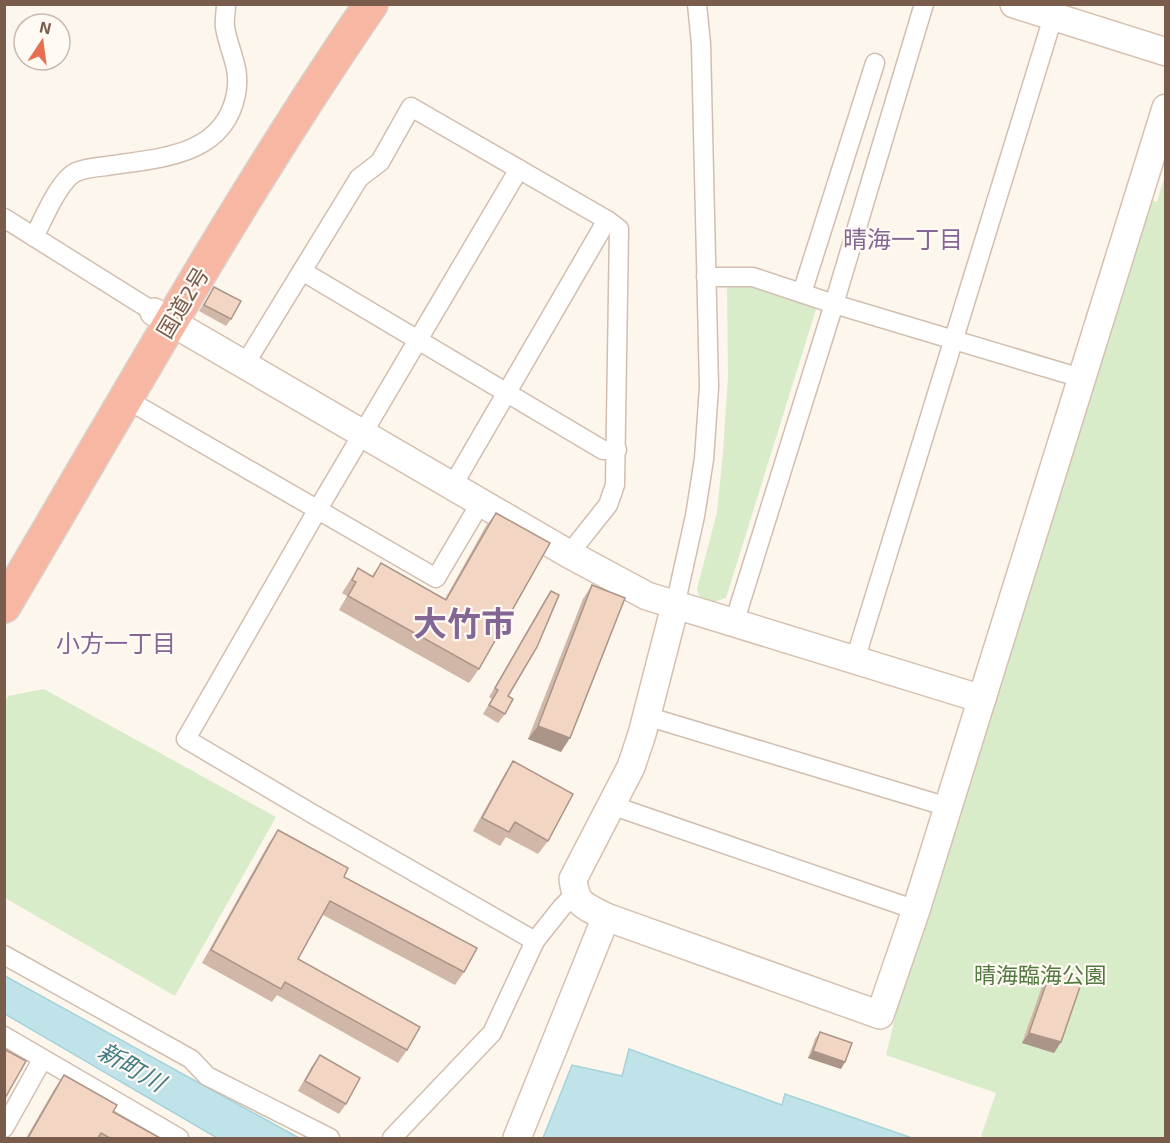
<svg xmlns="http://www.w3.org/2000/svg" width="1170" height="1143" viewBox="0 0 1170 1143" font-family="'Exo 2','Noto Sans JP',sans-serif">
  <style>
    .green { fill: #d8ecc9 }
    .water { fill: #bfe3e8; stroke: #a5d3da; stroke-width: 1.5 }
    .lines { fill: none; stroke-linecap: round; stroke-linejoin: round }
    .street-casing { stroke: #d1beb0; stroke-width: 21 }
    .secondary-casing { stroke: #d6c0b0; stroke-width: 30 }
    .highway-casing { stroke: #dad1cd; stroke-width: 36 }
    .street { stroke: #fff; stroke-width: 18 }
    .secondary { stroke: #fff; stroke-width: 27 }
    .highway { stroke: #f7b7a3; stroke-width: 33 }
    .wall { fill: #d1b7a8 }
    .shaded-wall { fill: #aa9588 }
    .building { fill: #f3d5c3; stroke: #aa9588; stroke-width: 1.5 }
    .labels { text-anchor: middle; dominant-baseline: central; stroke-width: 4.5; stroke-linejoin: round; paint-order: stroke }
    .street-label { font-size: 22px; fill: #7a5c4d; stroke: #fffaf3 }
    .park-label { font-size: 22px; fill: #537a41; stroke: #fffaf3 }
    .neighbourhood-label { font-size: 24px; fill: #846695; stroke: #fffaf3 }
    .water-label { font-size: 24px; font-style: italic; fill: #437c86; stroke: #fffaf3 }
    .town-label { font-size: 34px; font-weight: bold; fill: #846695; stroke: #fffaf3 }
  </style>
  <rect width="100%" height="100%" fill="#fdf6ec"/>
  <!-- green -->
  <g class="green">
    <path d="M1165,175V1138H986L981,1136L996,1093L886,1055L898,1005L1067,472L1150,200L1157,202Z"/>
    <path d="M727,286H753L818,303L726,598L714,602L700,598L697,589L717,512L723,453L728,377Z"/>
    <path d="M44,689L276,817L175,996L5,898V703L8,696Z"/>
  </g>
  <!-- water -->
  <g class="water">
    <path d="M5,976L299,1138H217L5,1014Z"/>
    <path d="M629,1049L782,1105L785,1094L912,1138H543L572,1065L622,1076Z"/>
  </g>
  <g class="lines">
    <defs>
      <g id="street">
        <path d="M519,169L318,509L186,739L311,813L535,941"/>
        <path d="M4,218L154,312"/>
        <path d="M34,237C43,220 59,180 76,172C85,168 97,167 107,166C158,158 224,157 236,94C241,67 229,52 225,27C224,20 226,12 226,4"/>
        <path d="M302,271L603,450H617"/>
        <path d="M706,277H753L834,304L1081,378"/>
        <path d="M802,293L875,63"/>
        <path d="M245,364L359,178L380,162L411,107L607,220L619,229L615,485L608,505L569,554"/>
        <path d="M126,399L436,578L481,502"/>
        <path d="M453,485L607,220"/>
        <path d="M675,606L695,516L704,459L709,387L701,44L697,4"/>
        <path d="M734,623L834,304L924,4"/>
        <path d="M855,660L1053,17"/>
        <path d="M646,716L948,807"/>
        <path d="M611,805L916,910"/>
        <path d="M4,955L191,1059L207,1076L330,1138"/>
        <path d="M4,1036L179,1138"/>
        <path d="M4,1128L42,1060"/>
        <path d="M392,1138L492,1033L535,941L562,907L574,895"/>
      </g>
      <g id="secondary">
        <path d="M1014,4L1166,52"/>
        <path d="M154,312L569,554L647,596L982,699"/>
        <path d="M675,606L642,734L631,767L573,879C576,905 583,905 606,917L880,1015L916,910L1166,108"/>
        <path d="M517,1138L606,917"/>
      </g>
      <path id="highway" d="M4,606C124,404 238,198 371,4"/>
    </defs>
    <!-- street casing -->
    <use href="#street" class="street-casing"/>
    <!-- secondary casing -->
    <use href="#secondary" class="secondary-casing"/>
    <!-- highway casing -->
    <use href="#highway" class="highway-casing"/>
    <!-- street -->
    <use href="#street" class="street"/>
    <!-- secondary -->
    <use href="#secondary" class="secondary"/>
    <!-- highway -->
    <use href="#highway" class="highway"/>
  </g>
  <!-- wall -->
  <g class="wall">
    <path d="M214,287L231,319L226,326L199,311Z"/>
    <path d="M496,513L479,669L469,683L339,610L347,596L342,593L358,568L372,576L381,563L445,599L486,526Z"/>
    <path d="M592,585L561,752L528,739L583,599Z"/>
    <path d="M551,591L508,696L505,714L498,723L483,714L492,699L489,697L545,600Z"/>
    <path d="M513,761L548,841L538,854L506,837L500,846L473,831L504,775Z"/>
    <path d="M278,830L344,877L464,972L455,985L323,915L298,959L407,1050L398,1063L277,995L272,1002L202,963L269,843Z"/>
    <path d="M1051,970L1061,1042L1054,1053L1022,1043L1044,981Z"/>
    <path d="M820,1032L841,1069L808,1058L815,1039Z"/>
    <path d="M320,1055L346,1104L339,1114L298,1091L312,1066Z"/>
    <path d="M64,1075L113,1112L160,1138H26L55,1088Z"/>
  </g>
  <!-- shaded-wall -->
  <g class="shaded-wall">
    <path d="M538,726L570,738L561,752L528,739Z"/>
    <path d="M1029,1033L1061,1042L1054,1053L1022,1043Z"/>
    <path d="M813,1051L845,1062L841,1069L808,1058Z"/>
  </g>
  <!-- building -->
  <g class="building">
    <path d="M214,287L241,301L231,319L204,305Z"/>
    <path d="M496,513L550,543L479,669L348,596L356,582L352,580L358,568L373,577L381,563L446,600Z"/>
    <path d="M592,585L625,598L570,738L538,726Z"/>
    <path d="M551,591L559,595L537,647L508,696L513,699L505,714L489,705L498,690L495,688Z"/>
    <path d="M513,761L573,794L548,841L515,822L509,832L482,818Z"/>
    <path d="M278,830L348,868L344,877L477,948L464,972L330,901L298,959L420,1027L407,1050L285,982L281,989L211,950Z"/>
    <path d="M1051,970L1082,981L1061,1042L1029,1033Z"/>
    <path d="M820,1032L852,1043L845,1062L813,1051Z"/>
    <path d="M4,1049L26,1061L4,1100Z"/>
    <path d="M320,1055L360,1078L346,1104L305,1081Z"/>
    <path d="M64,1075L117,1105L113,1112L160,1138H110L101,1133L98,1138H28Z"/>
  </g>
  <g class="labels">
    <!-- street labels -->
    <g class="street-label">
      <text transform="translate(182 302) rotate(-59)">国道2号</text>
    </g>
    <!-- park labels -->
    <g class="park-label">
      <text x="1040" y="974">晴海臨海公園</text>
    </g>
    <!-- neighbourhood labels -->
    <g class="neighbourhood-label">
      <text x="903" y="238">晴海一丁目</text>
      <text x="116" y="642">小方一丁目</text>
    </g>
    <!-- water labels -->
    <g class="water-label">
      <text transform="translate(132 1066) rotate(30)">新町川</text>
    </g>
    <!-- town labels -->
    <g class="town-label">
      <text x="464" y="622">大竹市</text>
    </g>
  </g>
  <!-- border -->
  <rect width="1170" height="1143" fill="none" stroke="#7a5c4d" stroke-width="12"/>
  <!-- north arrow -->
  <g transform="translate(42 42) rotate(13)"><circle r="28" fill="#fffaf3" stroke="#cabbb1" stroke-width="1.5"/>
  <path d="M0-4.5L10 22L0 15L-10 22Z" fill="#e76f51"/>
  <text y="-9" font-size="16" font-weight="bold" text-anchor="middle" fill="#7a5c4d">N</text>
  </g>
</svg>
